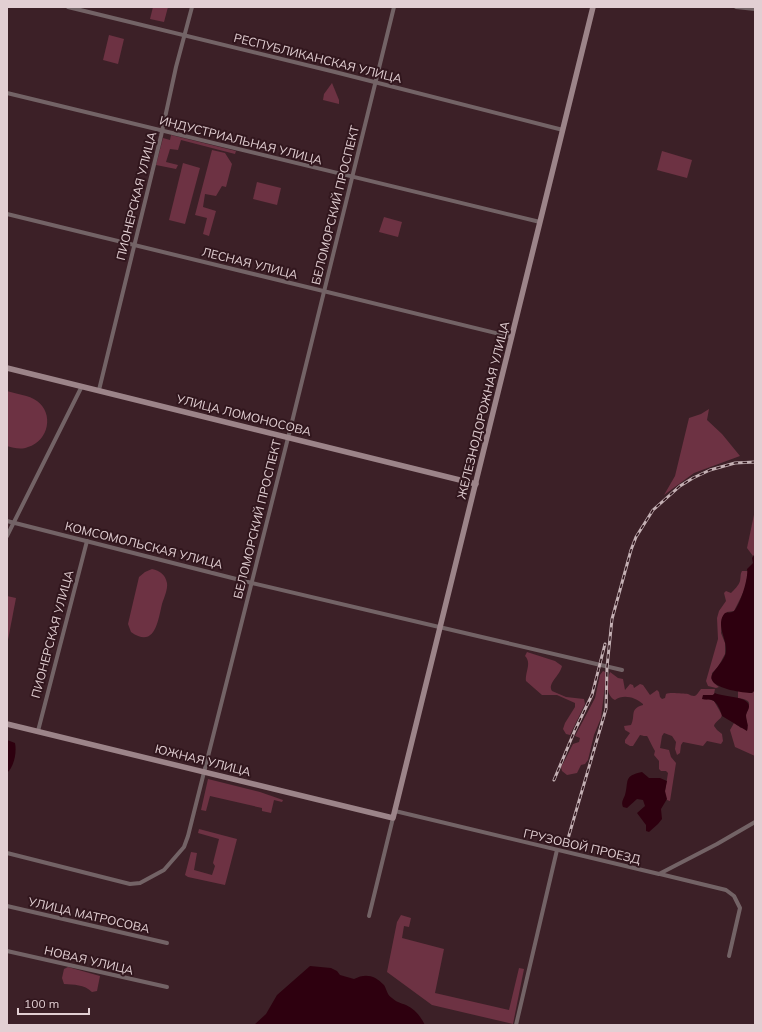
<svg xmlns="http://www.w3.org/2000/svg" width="762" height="1032" viewBox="0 0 762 1032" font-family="Mulish,sans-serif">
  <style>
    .green { fill: #6d3243 }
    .water { fill: #2e000f }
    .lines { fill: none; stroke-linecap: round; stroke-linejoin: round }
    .street { stroke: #736366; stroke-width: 4 }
    .secondary { stroke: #9c8489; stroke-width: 5.5 }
    .rail-casing { stroke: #c4b0b4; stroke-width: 3 }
    .rail { stroke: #31161d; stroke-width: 1.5; stroke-dasharray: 4.5; stroke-linecap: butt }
    .labels { text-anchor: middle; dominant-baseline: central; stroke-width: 4; stroke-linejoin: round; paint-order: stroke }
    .street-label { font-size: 12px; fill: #e2cfd3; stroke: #31161d }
  </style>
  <rect width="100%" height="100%" fill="#3c2027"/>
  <!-- green -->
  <g class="green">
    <path d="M153,7H168L164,22L150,19Z"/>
    <path d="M109,35L124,39L118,64L103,60Z"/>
    <path d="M332,83L339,100V104L323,100L324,94Z"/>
    <path d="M171,135L236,151L235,154L181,140L178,150L170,149L166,162L178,165L176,169L156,165L163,138L170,140Z"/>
    <path d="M212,150L225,153L232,164L226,187L222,186L216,196L205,194L203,207L216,211L209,236L203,234L207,218L195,215Z"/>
    <path d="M662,151L692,160L687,178L657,170Z"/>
    <path d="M183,163L200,168L185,224L169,220Z"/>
    <path d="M257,182L281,188L277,205L253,199Z"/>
    <path d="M384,217L402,222L398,237L379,232Z"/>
    <path d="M7,391C16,394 29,395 37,401C54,413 49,441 28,447C21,450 14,448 7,446Z"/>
    <path d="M709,409L707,420L722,434L740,456L694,473L664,495L675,476L689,418L701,414Z"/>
    <path d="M755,510V554L753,556L747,548Z"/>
    <path d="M152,569C160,571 165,574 167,583C168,589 164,598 162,604C158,621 155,649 131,632L128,624L139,577L145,572Z"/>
    <path d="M742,571H748V573L745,589L734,611L727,612L722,618L721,633L725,643V654L718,667L712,673C711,680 713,683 719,687L716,688L708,686L706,681L718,639L717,618L719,611L726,601L724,593L726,591L731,593C734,590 739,585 740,581C741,576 740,575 742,571Z"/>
    <path d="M7,596L16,598L7,645Z"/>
    <path d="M527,652L555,661L562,666C560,676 547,683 552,691L566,697L584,699L585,704L570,735L566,734L563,729L565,723L575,707V703L557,695H542L526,681C525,672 532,663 525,656Z"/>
    <path d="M603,671L605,672L606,677L601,718L594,735L588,760L585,764L581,765L577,773L567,775L562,771L561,767C566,759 569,751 573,744L579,742L580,738L575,736L595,698L600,675Z"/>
    <path d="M610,672L618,678L623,679L625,690L630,684L633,685L634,688L640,684L643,685L650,695L657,690L659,692L660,697L662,699L665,698L666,694C670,692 684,694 688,694C690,695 692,696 694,696C697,696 699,691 701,689H715L714,694L705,700L708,699L714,701L722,715C721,720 715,721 714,726L717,730L722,734L723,741L721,744L707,741L703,746L683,742L681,745L680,753L677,755L675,749L676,742L672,736L664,733L662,736L660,748L669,750L671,757L676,763L670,801L667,800L665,797V791L668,773L666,771H661L659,769V761L654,755L655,751C653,748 648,737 647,736C645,736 643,736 640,735L633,746H630L625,743V740L630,733L625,730L624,726L631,725C636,715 629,709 643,705V704C635,697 623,694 615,700C605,695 607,680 610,672Z"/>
    <path d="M738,690L752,693L755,690V756L735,747L730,730L734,723L741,728L748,726C747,723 746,719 746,716C747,707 756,700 738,698Z"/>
    <path d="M208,779L260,792L283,800L282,802L274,800L271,813L262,811V808L210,796L206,811L201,810Z"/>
    <path d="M199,829L237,839L225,885L188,877L185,875L191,852L197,853L194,870L212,875L215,866L213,863L219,839L198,833Z"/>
    <path d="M401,915L411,918L409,927L404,926L402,938L444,949L435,993L509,1010L519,968L524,969L513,1024L432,1005L387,972L397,922Z"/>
    <path d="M68,967L100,976L97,991L92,992C84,984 74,985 64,984L62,978L64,969Z"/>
  </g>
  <!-- water -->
  <g class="water">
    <path d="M755,554V690L752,693C743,693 716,689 712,680C708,673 725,663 726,651C727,639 715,624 725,613C728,612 732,613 734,611C740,605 749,577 747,569L753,563L752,558Z"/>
    <path d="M715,693C722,697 749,696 749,706C749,710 747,711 746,715C746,721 749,725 747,731L722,716C721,711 717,702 712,700C708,699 706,700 702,699L703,695H713Z"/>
    <path d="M7,740L15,743C17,752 14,767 7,773Z"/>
    <path d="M642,772L649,778H660L667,781L665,791L667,799L661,809L662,819L658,824L649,832L646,831V825L637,813L645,806L643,800L637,799L627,808L623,807C621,802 623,800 625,795C629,781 623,776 642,772Z"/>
    <path d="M310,966L331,968L337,971L340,975L354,979C365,973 375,975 384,985C387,990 387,995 392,998C396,1002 401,1003 406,1005C415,1009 421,1017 425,1025H254L266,1014L277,995Z"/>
  </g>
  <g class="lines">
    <!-- street -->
    <g class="street">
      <path d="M68,7L335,72L563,130"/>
      <path d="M736,7L755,9"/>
      <path d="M7,93L540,222"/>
      <path d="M7,214L512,337"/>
      <path d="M99,390L161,136L176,67L192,7"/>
      <path d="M7,521L252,583L622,670"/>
      <path d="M7,536L82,386"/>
      <path d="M38,731L87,541"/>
      <path d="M395,811L659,874L717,844L755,822"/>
      <path d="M7,853L130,884L140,883L164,870L184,847L188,836L290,430L394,7"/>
      <path d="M660,874L726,890L734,896L740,908L729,956"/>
      <path d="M7,906L167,943"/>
      <path d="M369,916L393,818"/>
      <path d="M7,951L167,987"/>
      <path d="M516,1025L557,850"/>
    </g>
    <!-- secondary -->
    <g class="secondary">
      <path d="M7,368L476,484"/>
      <path d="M7,724L393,818L593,7"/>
    </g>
    <defs>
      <g id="rail">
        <path d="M554,780L575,730L592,695L605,644"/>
        <path d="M567,842L606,709L607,667L612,619L631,550L636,537L653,510L680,486L693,478L710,470L735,463L755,462"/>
      </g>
    </defs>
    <!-- rail casing -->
    <use href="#rail" class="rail-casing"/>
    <!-- rail -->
    <use href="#rail" class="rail"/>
  </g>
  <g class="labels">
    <!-- street labels -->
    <g class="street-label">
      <text transform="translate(318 58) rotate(14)">РЕСПУБЛИКАНСКАЯ УЛИЦА</text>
      <text transform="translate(241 140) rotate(14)">ИНДУСТРИАЛЬНАЯ УЛИЦА</text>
      <text transform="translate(136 196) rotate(-76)">ПИОНЕРСКАЯ УЛИЦА</text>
      <text transform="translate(335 205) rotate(-76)">БЕЛОМОРСКИЙ ПРОСПЕКТ</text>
      <text transform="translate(250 263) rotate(14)">ЛЕСНАЯ УЛИЦА</text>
      <text transform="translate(483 410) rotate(-76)">ЖЕЛЕЗНОДОРОЖНАЯ УЛИЦА</text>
      <text transform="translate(244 415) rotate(14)">УЛИЦА ЛОМОНОСОВА</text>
      <text transform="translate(257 519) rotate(-76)">БЕЛОМОРСКИЙ ПРОСПЕКТ</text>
      <text transform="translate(144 545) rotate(14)">КОМСОМОЛЬСКАЯ УЛИЦА</text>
      <text transform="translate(52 634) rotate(-75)">ПИОНЕРСКАЯ УЛИЦА</text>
      <text transform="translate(203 760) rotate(14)">ЮЖНАЯ УЛИЦА</text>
      <text transform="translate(582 846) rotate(13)">ГРУЗОВОЙ ПРОЕЗД</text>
      <text transform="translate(89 915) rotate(13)">УЛИЦА МАТРОСОВА</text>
      <text transform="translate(89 960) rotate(13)">НОВАЯ УЛИЦА</text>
    </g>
  </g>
  <!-- border -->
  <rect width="762" height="1032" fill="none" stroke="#e2cfd3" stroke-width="16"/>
  <!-- scale -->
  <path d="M18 1008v6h71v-6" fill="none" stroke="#e2cfd3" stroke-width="2"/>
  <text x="24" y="1008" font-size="12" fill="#e2cfd3" stroke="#31161d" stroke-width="3" paint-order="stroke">100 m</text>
</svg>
